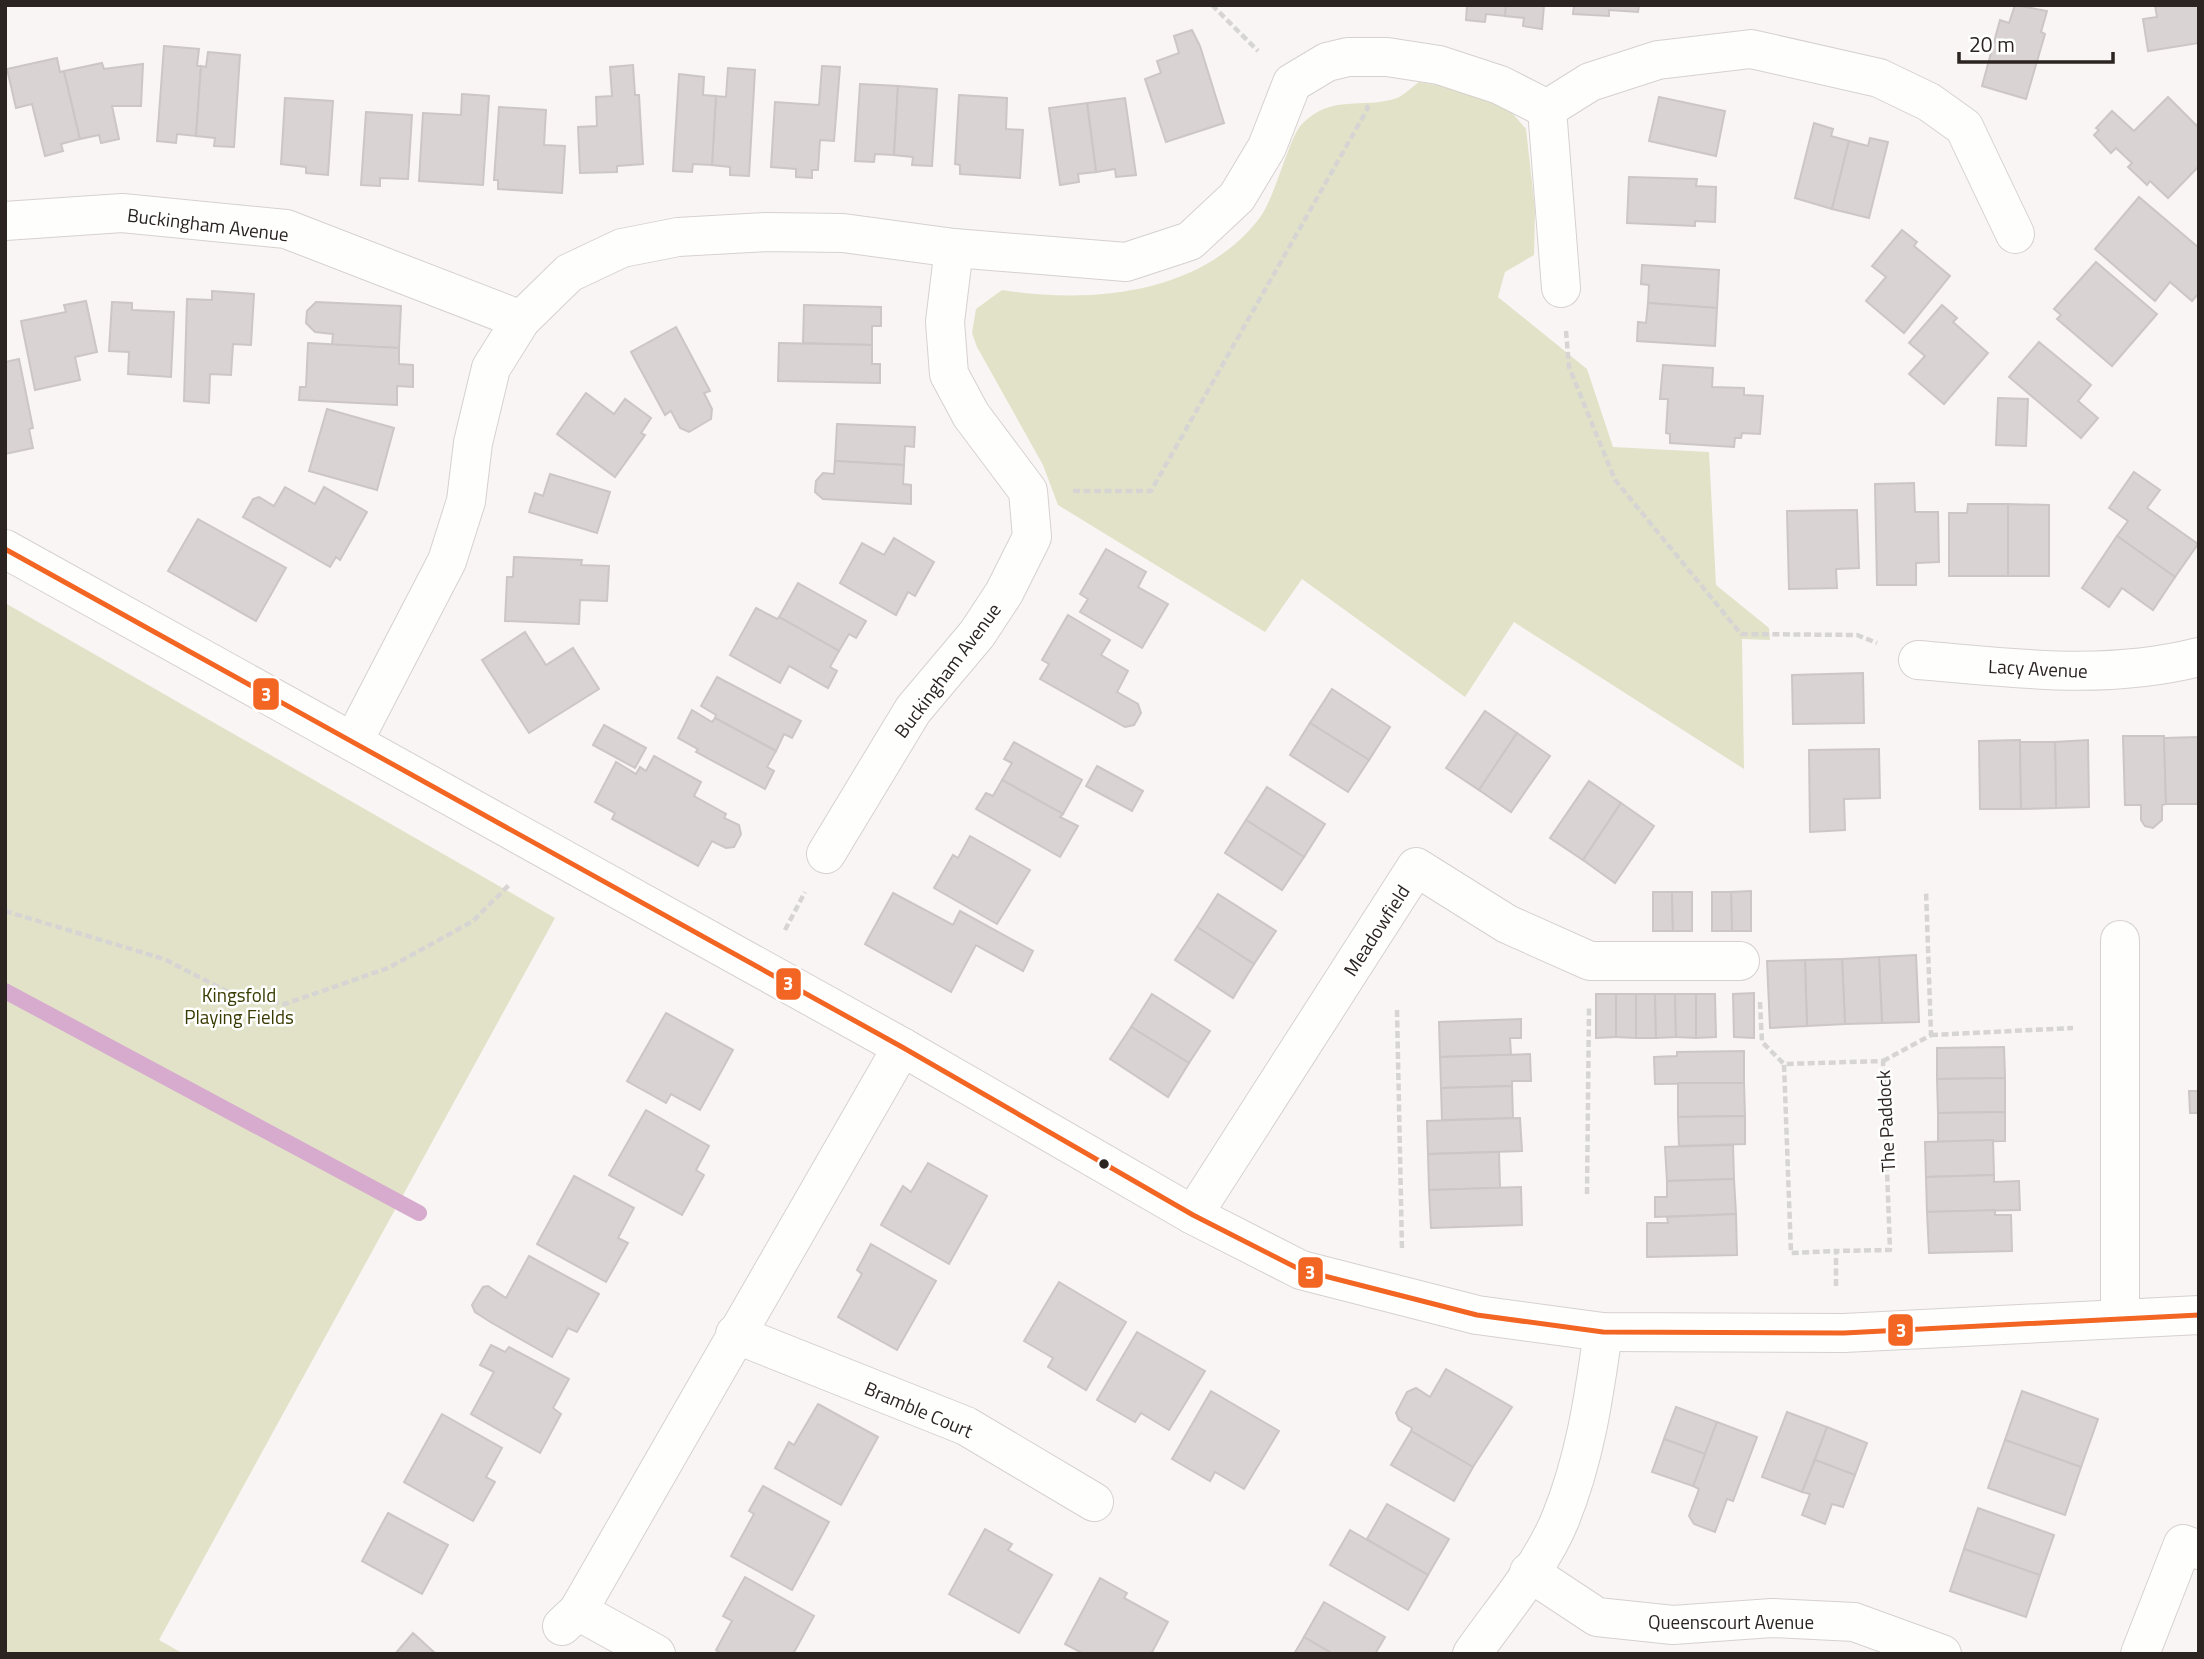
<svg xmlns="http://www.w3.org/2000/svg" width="2204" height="1659" viewBox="0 0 2204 1659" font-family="'Titillium Web',sans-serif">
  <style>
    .green { fill: #e2e2c8 }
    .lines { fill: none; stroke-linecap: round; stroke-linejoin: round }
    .stream { stroke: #d6abce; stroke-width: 16 }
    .building { fill: #dad3d4; stroke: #ccc6c7; stroke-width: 2 }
    .minor-casing { stroke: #d6d1cf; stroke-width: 40 }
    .path { stroke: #d6d5d4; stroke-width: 4.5; stroke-dasharray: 7 3.5; stroke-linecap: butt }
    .minor { stroke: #fefefd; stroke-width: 38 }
    .bus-1-casing { stroke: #fff; stroke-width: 10 }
    .bus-1 { stroke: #f26522; stroke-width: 5 }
    .bus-dot { fill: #2b2421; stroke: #fff; stroke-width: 2.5 }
    .labels { text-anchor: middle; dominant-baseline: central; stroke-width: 5; stroke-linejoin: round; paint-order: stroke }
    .street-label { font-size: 19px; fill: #2b2421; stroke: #fff }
    .park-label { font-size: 19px; fill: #3a3b00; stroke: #fff }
    .line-badge { stroke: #fff; stroke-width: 2.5 }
    .badge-label { font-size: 19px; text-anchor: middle; font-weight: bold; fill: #fff }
  </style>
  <rect width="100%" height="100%" fill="#f9f5f4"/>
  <!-- green -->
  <g class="green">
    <path d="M1419,82L1448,87L1506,106L1526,129L1535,209L1534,255L1505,272L1498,297L1587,369L1613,447L1709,452L1716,585L1769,628L1770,640L1742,639L1744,769L1514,622L1465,697L1302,579L1265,632L1058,505L1043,465L977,347L972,333L976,309L1002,290C1091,304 1203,295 1261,216C1276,195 1289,137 1302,124C1333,93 1361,110 1397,98C1404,95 1412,87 1419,82Z"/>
    <path d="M5,603L555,918L159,1640L184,1654H5Z"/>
  </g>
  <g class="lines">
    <!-- stream -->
    <path class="stream" d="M5,991L419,1213"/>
  </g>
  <!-- building -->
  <g class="building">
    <path d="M1467,5H1506L1505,16L1486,14L1485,22L1466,20Z"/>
    <path d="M1506,5H1544L1542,29L1523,26L1524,18L1505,16Z"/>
    <path d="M1574,5H1639L1638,12L1609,10V16L1573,14Z"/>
    <path d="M2015,5L2047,11L2041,32L2045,34L2026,99L1982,86L2000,20L2009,23Z"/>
    <path d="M2155,5H2199V43L2148,51L2143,19L2157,17Z"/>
    <path d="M1192,30L1200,46L1224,123L1166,142L1145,79L1161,73L1157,61L1179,53L1174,36Z"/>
    <path d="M164,46L199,49L197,66H201L196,136L177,134L176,143L157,141Z"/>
    <path d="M208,52L240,55L234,147L214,146L215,138L196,136L201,66L206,67Z"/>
    <path d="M57,58L60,72L64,71L80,139L61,144L63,151L45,156L32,104L16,108L7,69Z"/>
    <path d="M102,63L104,69L143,64L141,106H112L119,139L101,143L99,135L80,139L64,71Z"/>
    <path d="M633,65L635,95H639L643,164L617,166V172L580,173L578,127L597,126L596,97L612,96L610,67Z"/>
    <path d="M822,66L840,67L834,141L820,140L818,170H812V178L796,177V169L771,167L775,102L819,105Z"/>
    <path d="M728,68L755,70L749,176L730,175V167L712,165L716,96L726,97Z"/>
    <path d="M679,74L704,77L703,95L716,96L712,165L693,164L692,172L673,171Z"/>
    <path d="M860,84L898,86L894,155L875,154L874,162L855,161Z"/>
    <path d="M898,86L937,89L932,166L912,165L913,157L894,155Z"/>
    <path d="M462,94L489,96L483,185L419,181L423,113L461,115Z"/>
    <path d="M959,95L1007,98L1006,129L1023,130L1020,178L960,174V165L955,164Z"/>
    <path d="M1659,97L1725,111L1716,156L1649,141Z"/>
    <path d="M2168,97L2199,128V166L2168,198L2150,181L2147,185L2128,167L2132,163L2116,148L2111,153L2094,135L2099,130L2096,128L2112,111L2134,131Z"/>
    <path d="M285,98L333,101L328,175L306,173V167L281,164Z"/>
    <path d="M1125,98L1136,175L1116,177L1115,169L1096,172L1087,103Z"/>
    <path d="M1087,103L1096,172L1078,174L1079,182L1060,185L1049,108Z"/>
    <path d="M499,107L546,110L544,145L565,146L562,193L498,189V180H494Z"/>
    <path d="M366,112L412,115L408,179L380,178V186L361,185Z"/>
    <path d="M1814,123L1833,129L1831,136L1849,141L1832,209L1795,198Z"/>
    <path d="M1870,138L1888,142L1869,218L1832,209L1849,141L1868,146Z"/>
    <path d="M1629,177L1697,179L1696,186L1716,187L1715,222L1695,221V226L1627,223Z"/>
    <path d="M2139,197L2199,248V293L2192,301L2170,282L2155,301L2095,249Z"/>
    <path d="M1902,230L1917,242L1914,246L1950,276L1904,333L1866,301L1886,277L1872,266Z"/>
    <path d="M2096,262L2157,314L2112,366L2057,319L2061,315L2054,309Z"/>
    <path d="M1642,265L1719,270L1717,308L1648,303L1649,285L1641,284Z"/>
    <path d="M212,291L254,294L251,345L233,344L231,375L210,374L209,403L184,401L187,299L212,300Z"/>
    <path d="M86,301L97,352L75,357L80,380L35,390L21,321L66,312L64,305Z"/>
    <path d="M112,302L132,303V310L174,312L171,377L128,374L129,352L109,351Z"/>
    <path d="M316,302L401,306L399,348L332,345L333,334L315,332L306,323L307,311Z"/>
    <path d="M1648,303L1717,308L1715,346L1637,341L1638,322L1646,323Z"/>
    <path d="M804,305L881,307V326H872V345L803,343Z"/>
    <path d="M1942,305L1957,318L1953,322L1988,353L1944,404L1909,374L1925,356L1909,343Z"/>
    <path d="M676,327L710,391L704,393L712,409L711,419L689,432L680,428L671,411L665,415L631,352Z"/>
    <path d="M2039,342L2091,385L2078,401L2098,418L2081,438L2009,377Z"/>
    <path d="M308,343L399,348V364L413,365V387L397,386V405L299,400L300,387H306Z"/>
    <path d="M779,343L872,345V364H880V383L778,381Z"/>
    <path d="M19,359L33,428L29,429L33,448L5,454V362Z"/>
    <path d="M1663,365L1713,368L1712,387L1744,388V395L1763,396L1760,434L1742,433L1741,438H1735L1734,447L1670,443V434L1666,433L1668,399H1660Z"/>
    <path d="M586,393L614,414L625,399L651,418L641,433L645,435L615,477L557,434Z"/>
    <path d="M1998,398L2028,399L2026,446L1996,445Z"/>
    <path d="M327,409L394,428L377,490L309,471Z"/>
    <path d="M837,424L915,427L914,447L905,446L904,465L835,461Z"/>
    <path d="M835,461L904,465L903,484L911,485V504L823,499L815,492L816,481L823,473L834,474Z"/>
    <path d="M2134,472L2160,490L2147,508L2198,544L2175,577L2117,536L2128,521L2109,508Z"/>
    <path d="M550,474L610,492L597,533L529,512L535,493L543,496Z"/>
    <path d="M1914,483L1915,512H1938L1939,562L1916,563V585H1877L1875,484Z"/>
    <path d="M285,487L315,504L324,487L367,512L340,560L336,557L330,567L243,517L253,499L259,497L274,506Z"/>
    <path d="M1968,504H2008V576H1949V513H1967Z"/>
    <path d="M2008,504L2049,505V576H2008Z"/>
    <path d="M1857,510L1859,568L1836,569L1837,588L1789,589L1787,511Z"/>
    <path d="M198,519L286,568L256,621L168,571Z"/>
    <path d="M2117,536L2175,577L2153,610L2122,588L2109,607L2082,588Z"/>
    <path d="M894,538L934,562L915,596L908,592L896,615L840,583L862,543L884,555Z"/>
    <path d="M1106,549L1146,572L1138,587L1168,604L1142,648L1080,612L1088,599L1080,594Z"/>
    <path d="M514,557L582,560L581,565L609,566L607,601L580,600L579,624L505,621L507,577H513Z"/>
    <path d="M798,583L866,621L856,638L849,634L839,651L779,617Z"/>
    <path d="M756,608L777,619L779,617L839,651L830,667L837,671L828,688L789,666L780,683L730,655Z"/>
    <path d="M1068,615L1110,640L1101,655L1128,671L1117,692L1138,704L1141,713L1134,725L1125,727L1040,679L1049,664L1042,660Z"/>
    <path d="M525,632L546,665L573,648L599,689L529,733L482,660Z"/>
    <path d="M1863,673L1864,723L1793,724L1792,675Z"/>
    <path d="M717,677L801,721L792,738L784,734L776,751L715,718L716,715L701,706Z"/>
    <path d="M1332,689L1390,727L1369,760L1310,723Z"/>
    <path d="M692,710L712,722L715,718L776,751L767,767L774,771L765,789L696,752L698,749L678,738Z"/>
    <path d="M1485,711L1517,733L1479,790L1446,768Z"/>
    <path d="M1310,723L1369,760L1348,792L1290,755Z"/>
    <path d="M604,725L646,748L635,768L593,745Z"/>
    <path d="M1517,733L1550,756L1511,812L1479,790Z"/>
    <path d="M2123,736H2164L2166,804L2162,805V820L2153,828L2145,826L2141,820V805H2125Z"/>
    <path d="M2199,737V804H2166L2164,738Z"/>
    <path d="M2020,740L2021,809H1980L1979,741Z"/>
    <path d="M2088,740L2089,807L2056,808L2055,742Z"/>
    <path d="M1014,742L1082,780L1063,814L1002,780L1012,763L1004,759Z"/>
    <path d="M2020,742H2055L2056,808L2021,809Z"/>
    <path d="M1879,749L1880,798L1844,799L1845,830L1810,832L1809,750Z"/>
    <path d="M654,756L701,782L694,796L726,814L724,818L739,825L741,834L734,847L726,848L712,841L698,866L612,819L615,813L595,802L616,762L636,774L640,767L646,771Z"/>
    <path d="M1097,766L1143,791L1132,811L1086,786Z"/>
    <path d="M1002,780L1063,814L1060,817L1078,826L1060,857L976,809L986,793L993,796Z"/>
    <path d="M1589,781L1621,803L1583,860L1550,838Z"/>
    <path d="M1267,787L1325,824L1304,857L1246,820Z"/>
    <path d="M1621,803L1654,826L1615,883L1583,860Z"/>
    <path d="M1246,820L1304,857L1282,890L1225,853Z"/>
    <path d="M970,836L1030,870L997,924L934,888L953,855L958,858Z"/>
    <path d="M1751,891V931H1732L1731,892Z"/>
    <path d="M1653,892H1672L1673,931H1653Z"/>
    <path d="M1672,892H1692V931H1673Z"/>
    <path d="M1712,892H1731L1732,931H1712Z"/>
    <path d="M893,893L953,925L960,911L1033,951L1023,971L976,945L951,992L865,944Z"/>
    <path d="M1218,894L1276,931L1254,964L1197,927Z"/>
    <path d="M1197,927L1254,964L1233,998L1175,960Z"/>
    <path d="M1916,955L1919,1022L1882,1023L1879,957Z"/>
    <path d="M1879,957L1882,1023L1845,1024L1842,959Z"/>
    <path d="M1842,959L1845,1024L1807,1026L1805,960Z"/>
    <path d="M1805,960L1807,1026L1770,1028L1767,961Z"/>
    <path d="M1754,993V1038L1734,1037L1733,994Z"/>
    <path d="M1152,994L1210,1031L1189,1063L1131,1027Z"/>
    <path d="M1596,994H1616V1037L1596,1038Z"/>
    <path d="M1616,994H1636V1038L1616,1037Z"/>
    <path d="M1636,994H1655L1656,1038H1636Z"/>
    <path d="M1655,994H1675L1676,1037L1656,1038Z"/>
    <path d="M1675,994H1696V1038L1676,1037Z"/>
    <path d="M1696,994H1715L1716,1037L1696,1038Z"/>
    <path d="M666,1013L733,1050L700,1110L671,1094L666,1103L627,1081Z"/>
    <path d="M1521,1019V1038H1510L1511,1055L1440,1057L1439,1022Z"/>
    <path d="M1131,1027L1189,1063L1168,1097L1110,1059Z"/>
    <path d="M2004,1047L2005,1078L1937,1079V1048Z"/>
    <path d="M1744,1051V1083L1655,1084L1654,1057L1677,1056V1052Z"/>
    <path d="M1530,1054L1531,1081H1512V1086L1441,1088L1440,1057Z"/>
    <path d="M2005,1078V1112L1938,1113L1937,1079Z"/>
    <path d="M1678,1083H1744L1745,1116L1678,1117Z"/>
    <path d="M1512,1086L1513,1118L1442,1120L1441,1088Z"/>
    <path d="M2189,1091H2199V1113H2190Z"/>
    <path d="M646,1110L709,1146L696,1170L704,1175L682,1215L609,1175Z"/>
    <path d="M2005,1112V1141L1938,1142V1113Z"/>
    <path d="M1745,1116V1144L1679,1146L1678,1117Z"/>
    <path d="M1520,1118L1522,1151L1428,1154L1427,1121Z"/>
    <path d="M1993,1140L1994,1175L1926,1177L1925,1142Z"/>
    <path d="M1733,1145L1734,1179L1667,1181L1665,1147Z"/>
    <path d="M1499,1152L1500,1188L1429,1190L1428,1154Z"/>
    <path d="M928,1163L987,1196L949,1264L881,1225L903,1186L911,1192Z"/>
    <path d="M1994,1175V1182L2019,1181L2020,1210L1927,1212L1926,1177Z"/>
    <path d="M574,1176L634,1208L618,1238L628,1243L606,1282L537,1244Z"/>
    <path d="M1734,1179L1736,1214L1655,1217V1197H1667V1181Z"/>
    <path d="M1521,1187L1522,1225L1431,1228L1429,1190Z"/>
    <path d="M1995,1210V1215H2011L2012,1251L1929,1253L1927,1212Z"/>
    <path d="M1736,1214L1737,1255L1647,1257V1223H1668L1667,1217Z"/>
    <path d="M871,1244L936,1281L897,1350L838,1317L862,1274L857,1270Z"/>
    <path d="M529,1256L599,1294L577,1332L568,1328L552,1357L492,1323L475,1312L472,1305L483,1287L488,1286L506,1298Z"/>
    <path d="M1059,1282L1126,1322L1086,1390L1048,1367L1053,1358L1024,1341Z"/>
    <path d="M1137,1332L1205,1371L1169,1430L1141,1413L1135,1422L1097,1400Z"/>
    <path d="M491,1345L505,1352L509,1347L569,1379L553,1408L561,1414L540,1453L471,1414L494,1372L480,1365Z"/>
    <path d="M1446,1369L1512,1407L1473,1467L1411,1431L1412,1428L1399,1420L1396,1413L1407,1392L1416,1388L1430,1397Z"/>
    <path d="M1211,1391L1279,1431L1244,1489L1215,1472L1210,1481L1172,1459Z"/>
    <path d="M2022,1391L2098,1419L2081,1467L2005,1440Z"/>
    <path d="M818,1404L878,1437L841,1505L775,1468L789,1442L794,1445Z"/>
    <path d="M1676,1407L1717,1422L1705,1454L1664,1439Z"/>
    <path d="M1787,1412L1827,1427L1802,1492L1762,1477Z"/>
    <path d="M442,1414L502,1448L486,1477L495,1482L473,1521L404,1482Z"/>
    <path d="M1717,1422L1757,1437L1733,1501L1727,1499L1715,1532L1694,1524L1689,1516L1699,1489L1693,1486Z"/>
    <path d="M1827,1427L1867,1443L1855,1475L1815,1460Z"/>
    <path d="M1411,1431L1473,1467L1454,1501L1391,1465Z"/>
    <path d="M1664,1439L1705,1454L1693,1486L1652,1472Z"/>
    <path d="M2005,1440L2081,1467L2065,1515L1988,1488Z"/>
    <path d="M1815,1460L1855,1475L1843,1507L1832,1504L1825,1524L1802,1515L1810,1494L1802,1492Z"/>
    <path d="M763,1486L829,1522L792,1590L731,1556L754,1514L749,1511Z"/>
    <path d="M1387,1504L1449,1539L1428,1575L1367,1539Z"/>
    <path d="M1978,1508L2054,1535L2040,1575L1964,1549Z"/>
    <path d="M388,1513L448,1545L422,1594L362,1561Z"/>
    <path d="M985,1529L1012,1544L1008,1550L1052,1575L1019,1633L949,1594Z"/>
    <path d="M1350,1530L1428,1575L1408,1610L1330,1565Z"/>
    <path d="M1964,1549L2040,1575L2026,1617L1950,1591Z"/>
    <path d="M745,1577L814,1616L793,1654H723L716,1650L732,1621L723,1616Z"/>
    <path d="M1100,1578L1127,1593L1124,1598L1168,1622L1151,1654H1084L1065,1644Z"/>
    <path d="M1324,1602L1385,1637L1375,1654H1333L1304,1637Z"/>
    <path d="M413,1633L436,1654H395Z"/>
    <path d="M1304,1637L1333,1654H1294Z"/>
  </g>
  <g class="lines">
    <defs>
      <g id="minor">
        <path d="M1547,109L1561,288"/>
        <path d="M5,221L122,213L286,229L521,320"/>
        <path d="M5,549L902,1047L1193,1215L1301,1270L1477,1315L1603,1332L1844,1333L2199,1315"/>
        <path d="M1918,660C2015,668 2103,681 2199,657"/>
        <path d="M353,742L447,561L466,501L473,443L491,368L521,320L569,273L622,248L678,237L766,232L843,233L954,248L1126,262L1190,241L1237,197L1267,147L1292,83L1327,62L1348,57H1387L1439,65L1500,85L1547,109L1590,82L1658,60L1751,49L1879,78L1929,102L1964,127L2015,234"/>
        <path d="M826,854L913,710L977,634L1004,593L1032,537L1028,491L971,415L949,374L945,322L954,248"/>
        <path d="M1193,1215L1416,867L1507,924L1590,961H1740"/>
        <path d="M2120,1318V940"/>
        <path d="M735,1334L966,1426L1094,1502"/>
        <path d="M1529,1572L1597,1617L1673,1625L1772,1618L1854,1622L1942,1654"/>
        <path d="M578,1611L656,1654"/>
        <path d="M562,1626L578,1611L902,1047"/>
        <path d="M1472,1654C1502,1611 1540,1568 1560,1520C1585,1459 1594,1397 1603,1332"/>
        <path d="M2140,1654L2183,1544L2199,1550"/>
      </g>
    </defs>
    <!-- minor casing -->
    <use href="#minor" class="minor-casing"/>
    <!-- path -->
    <g class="path">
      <path d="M1212,5L1258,51"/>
      <path d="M1566,331L1569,367L1615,480L1741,634L1857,635L1877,643"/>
      <path d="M1073,491H1151L1368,108L1365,104"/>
      <path d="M5,911L164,959L238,997L285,1004L388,968L473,921L510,884"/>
      <path d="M785,930L805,892"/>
      <path d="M1760,1002L1762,1042L1784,1064"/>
      <path d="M1397,1010L1402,1250"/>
      <path d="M1931,1035L2073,1028"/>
      <path d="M1883,1061L1931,1035L1926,890"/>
      <path d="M1587,1194L1589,1007"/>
      <path d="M1836,1286V1251L1890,1250L1883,1061L1784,1064L1791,1253L1836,1251"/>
    </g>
    <!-- minor -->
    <use href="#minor" class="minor"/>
    <defs>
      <path id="bus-1" d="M5,549L902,1047L1193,1215L1301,1270L1477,1315L1603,1332L1844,1333L2199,1315"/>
    </defs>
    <!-- bus-1 casing -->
    <use href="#bus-1" class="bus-1-casing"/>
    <!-- bus-1 -->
    <use href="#bus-1" class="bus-1"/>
  </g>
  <!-- markers -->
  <circle class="bus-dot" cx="1104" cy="1164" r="6"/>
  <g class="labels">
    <!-- street labels -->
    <g class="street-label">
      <text transform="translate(208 224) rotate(7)">Buckingham Avenue</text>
      <text transform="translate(2038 668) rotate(3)">Lacy Avenue</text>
      <text transform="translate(947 670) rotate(-53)">Buckingham Avenue</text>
      <text transform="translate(1376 930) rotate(-57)">Meadowfield</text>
      <text transform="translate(1885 1121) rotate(-93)">The Paddock</text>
      <text transform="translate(919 1409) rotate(23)">Bramble Court</text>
      <text x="1731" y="1621">Queenscourt Avenue</text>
    </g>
    <!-- park labels -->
    <g class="park-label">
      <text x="239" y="994">Kingsfold<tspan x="239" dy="22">Playing Fields</tspan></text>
    </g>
  </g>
  <g class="line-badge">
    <rect x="252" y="677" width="28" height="34" rx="7" fill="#f26522"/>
    <rect x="775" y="967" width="27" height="34" rx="7" fill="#f26522"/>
    <rect x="1297" y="1256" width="27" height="33" rx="7" fill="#f26522"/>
    <rect x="1887" y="1313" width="27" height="34" rx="7" fill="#f26522"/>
  </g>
  <g class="badge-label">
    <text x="266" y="701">3</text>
    <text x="788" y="990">3</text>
    <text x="1310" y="1279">3</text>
    <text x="1901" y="1337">3</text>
  </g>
  <!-- border -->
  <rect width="2204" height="1659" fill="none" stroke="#2b2421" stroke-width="14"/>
  <!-- scale -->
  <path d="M1959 52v10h154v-10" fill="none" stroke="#2b2421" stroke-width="3.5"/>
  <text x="1969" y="52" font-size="21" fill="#2b2421" stroke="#ffffff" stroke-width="5" paint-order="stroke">20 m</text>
</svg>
